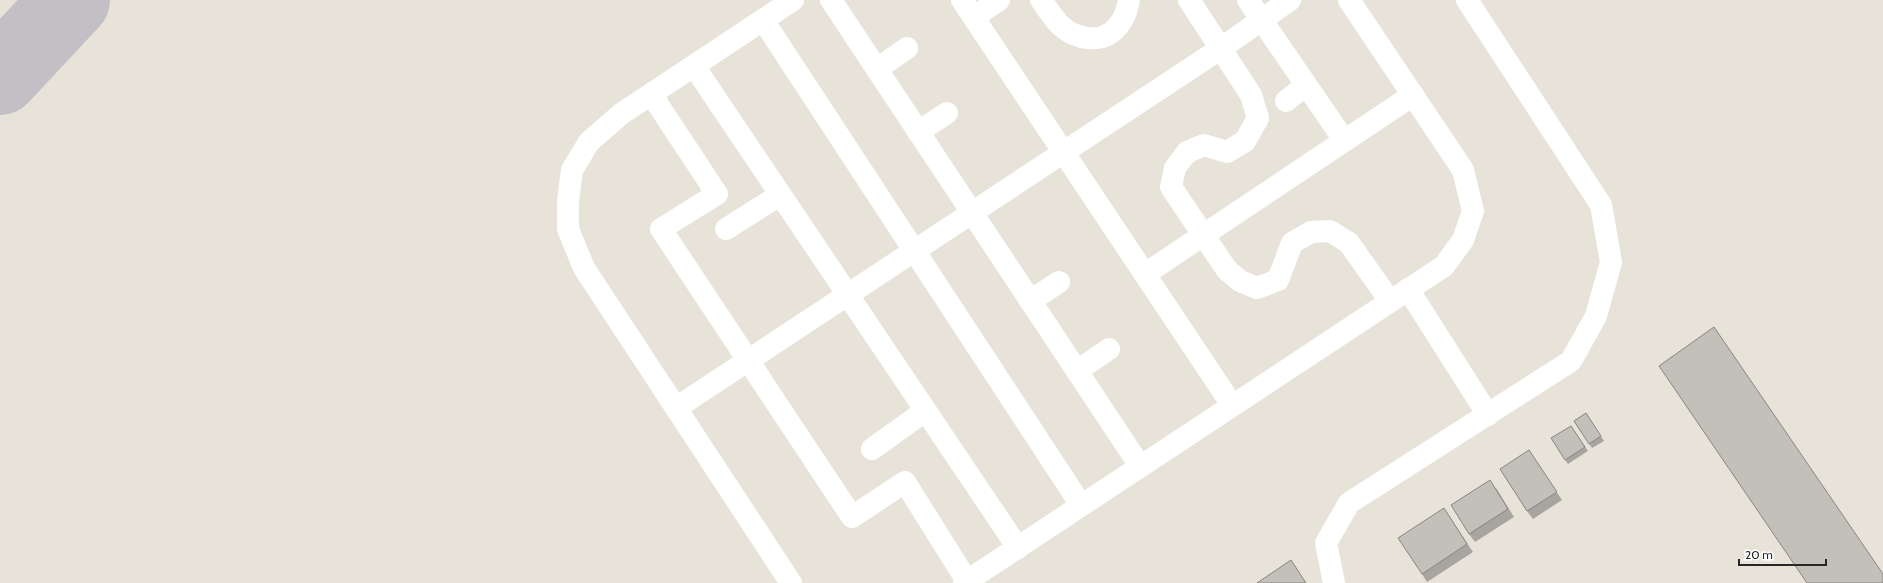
<svg xmlns="http://www.w3.org/2000/svg" width="1883" height="583" viewBox="0 0 1883 583" font-family="Cabin,sans-serif">
  <style>
    .lines { fill: none; stroke-linecap: round; stroke-linejoin: round }
    .taxiway { stroke: #c2c0c4; stroke-width: 78 }
    .minor { stroke: #fff; stroke-width: 22 }
    .wall { fill: #a8a49f }
    .building { fill: #c3bfb9; stroke: #888682 }
  </style>
  <rect width="100%" height="100%" fill="#e8e3d9"/>
  <g class="lines">
    <!-- taxiway -->
    <path class="taxiway" d="M0,76L71,0"/>
    <!-- minor -->
    <g class="minor">
      <path d="M831,0L1140,466"/>
      <path d="M962,0L1232,405"/>
      <path d="M1041,0C1047,8 1053,18 1060,25C1076,40 1103,45 1118,26C1125,18 1127,9 1129,0"/>
      <path d="M1189,0L1251,95L1258,118L1245,141L1227,152L1204,145L1187,152L1175,168L1171,187L1227,270L1240,281L1257,288L1278,280L1292,243L1311,232L1330,231L1349,243L1390,301"/>
      <path d="M1248,0L1344,140"/>
      <path d="M974,17L999,0"/>
      <path d="M763,20L1081,505"/>
      <path d="M694,66L1018,548"/>
      <path d="M877,69L907,48"/>
      <path d="M651,94L717,194L661,229L852,517L905,482L967,581"/>
      <path d="M1286,101L1306,85"/>
      <path d="M918,132L947,113"/>
      <path d="M726,229L780,195"/>
      <path d="M1145,274L1413,95"/>
      <path d="M1408,289L1488,415"/>
      <path d="M1030,301L1059,282"/>
      <path d="M1077,371L1109,349"/>
      <path d="M676,408L1220,49L1290,0"/>
      <path d="M872,449L925,411"/>
      <path d="M791,583L584,268L568,229V201L572,170L589,142L621,114L793,0"/>
      <path d="M964,583L1444,266L1463,240L1473,211L1463,170L1349,0"/>
      <path d="M1334,583L1326,543L1349,503L1571,361L1596,316L1611,262L1601,205L1467,0"/>
    </g>
  </g>
  <!-- wall -->
  <g class="wall">
    <path d="M1586,413L1604,441L1592,448L1574,421Z"/>
    <path d="M1571,426L1588,451L1568,464L1565,460Z"/>
    <path d="M1534,458L1562,500L1533,519L1527,511Z"/>
    <path d="M1496,488L1514,517L1475,542L1469,534Z"/>
    <path d="M1449,516L1473,552L1427,582L1422,574Z"/>
  </g>
  <!-- building -->
  <g class="building">
    <path d="M1714,327L1883,574V583H1807L1659,366Z"/>
    <path d="M1586,413L1601,436L1589,444L1574,421Z"/>
    <path d="M1571,426L1585,447L1565,460L1551,438Z"/>
    <path d="M1529,450L1557,492L1527,511L1500,469Z"/>
    <path d="M1490,480L1508,509L1469,534L1451,505Z"/>
    <path d="M1444,508L1467,544L1422,574L1398,538Z"/>
    <path d="M1291,560L1306,583H1257Z"/>
  </g>
  <!-- scale -->
  <path d="M1739 559v6h87v-6" fill="none" stroke="#262626" stroke-width="2"/>
  <text x="1745" y="559" font-size="12" fill="#262626" stroke="#ffffff" stroke-width="3" paint-order="stroke">20 m</text>
</svg>
